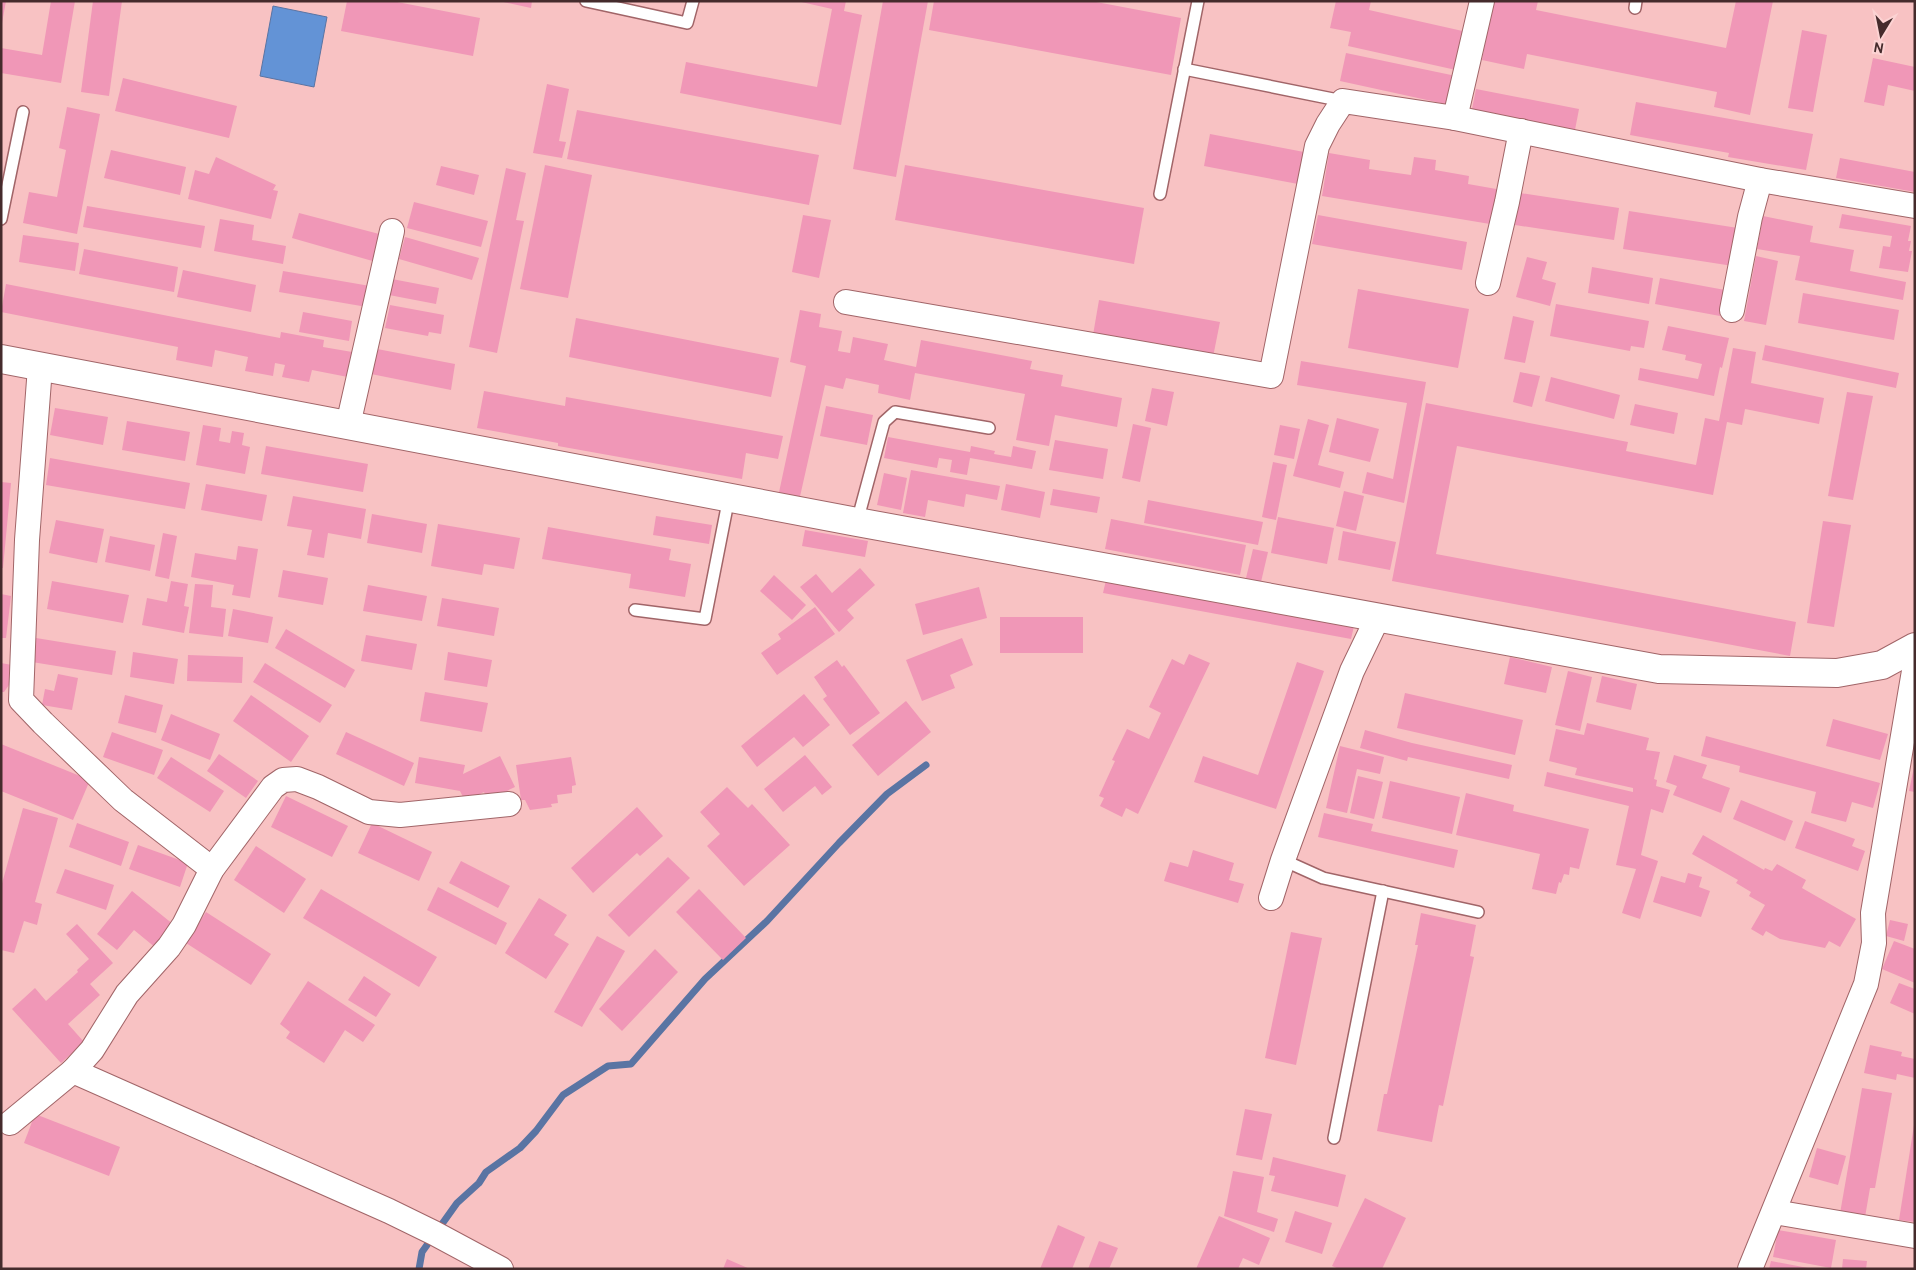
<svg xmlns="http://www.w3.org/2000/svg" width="1916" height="1270" viewBox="0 0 1916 1270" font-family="Overpass,sans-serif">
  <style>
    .water { fill: #6393d6; stroke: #5a74a3 }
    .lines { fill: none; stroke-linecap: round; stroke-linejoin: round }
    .stream { stroke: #5a74a3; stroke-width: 7 }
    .building { fill: #f097b7 }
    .service-casing { stroke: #a16568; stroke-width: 14 }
    .minor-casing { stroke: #a16568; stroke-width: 26 }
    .tertiary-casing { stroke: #a16568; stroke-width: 30 }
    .service { stroke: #fff; stroke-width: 11 }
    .minor { stroke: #fff; stroke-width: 24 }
    .tertiary { stroke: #fff; stroke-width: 28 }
  </style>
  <rect width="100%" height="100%" fill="#f8c2c3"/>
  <!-- water -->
  <path class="water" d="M273,6L327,17L314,87L260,76Z"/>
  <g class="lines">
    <!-- stream -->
    <path class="stream" d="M419,1269L422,1252L457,1203L479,1183L486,1172L520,1148L536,1131L563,1095L608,1066L631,1064L705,979L767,921L839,843L887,794L926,765"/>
  </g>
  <!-- building -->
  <g class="building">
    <path d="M1,1H6L2,23H1Z"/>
    <path d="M51,1H75L61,83L1,73V48L42,55Z"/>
    <path d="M93,1H122L109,96L81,92Z"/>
    <path d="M347,1H392L480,18L473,56L341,31Z"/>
    <path d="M499,1H532L531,8Z"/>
    <path d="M797,1H846L844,11L862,15L841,125L680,93L686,62L817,87L832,9Z"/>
    <path d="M883,1H928L896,177L853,169Z"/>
    <path d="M934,1H1091L1181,18L1171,75L929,30Z"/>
    <path d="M1336,1H1371L1369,10L1467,32L1456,70L1348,46L1351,32L1330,28Z"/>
    <path d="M1493,1H1538L1536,10L1726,48L1736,1H1773L1750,115L1714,107L1717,92L1527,54L1524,69L1482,60Z"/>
    <path d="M1802,30L1827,35L1813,112L1788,108Z"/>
    <path d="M1346,53L1456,76L1450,105L1340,81Z"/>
    <path d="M1873,58L1915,67V91L1888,85L1884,106L1864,102Z"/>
    <path d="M123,78L237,106L229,138L115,111Z"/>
    <path d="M547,84L569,89L559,141L566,142L562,158L533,153Z"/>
    <path d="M1476,89L1579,109L1575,130L1472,109Z"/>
    <path d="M1636,102L1813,134L1806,170L1728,157L1729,153L1630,135Z"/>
    <path d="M67,107L100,114L77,234L23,223L29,192L57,197L66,150L59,148Z"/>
    <path d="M577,110L819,155L809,205L567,159Z"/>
    <path d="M1210,134L1304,152L1298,184L1204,166Z"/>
    <path d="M111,150L186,167L180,195L104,178Z"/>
    <path d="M1329,153L1370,160L1369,169L1411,175L1414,157L1436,160L1435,170L1469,176L1468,184L1502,190L1496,225L1322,196Z"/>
    <path d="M216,157L276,185L273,190L278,191L271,219L188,199L195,170L209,174Z"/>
    <path d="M1840,158L1915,172V192L1836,178Z"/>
    <path d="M545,165L592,175L568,298L520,289Z"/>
    <path d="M905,165L1144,208L1134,264L895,220Z"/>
    <path d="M441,166L479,175L474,195L436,185Z"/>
    <path d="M506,168L526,173L516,220L524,221L497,353L469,347Z"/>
    <path d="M1520,193L1619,208L1614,240L1515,225Z"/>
    <path d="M414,202L488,221L481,247L407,228Z"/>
    <path d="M87,206L205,226L201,248L83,227Z"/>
    <path d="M1629,211L1738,228L1733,266L1623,249Z"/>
    <path d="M299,213L383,235L376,262L292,238Z"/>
    <path d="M1842,214L1911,226L1908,241H1911L1909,251H1912L1908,272L1879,268L1883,246L1890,247L1892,236L1839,228Z"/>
    <path d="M803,215L831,220L819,278L792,272Z"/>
    <path d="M1318,215L1467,242L1462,270L1312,244Z"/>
    <path d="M1763,216L1813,226L1810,242L1854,250L1850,271L1906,282L1903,300L1795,280L1800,256L1757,249Z"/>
    <path d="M220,219L254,225L252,240L286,246L283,264L214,251Z"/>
    <path d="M23,235L79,243L75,271L19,262Z"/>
    <path d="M405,237L479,258L472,280L399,259Z"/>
    <path d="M84,249L178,267L174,292L79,274Z"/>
    <path d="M1756,256L1778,261L1766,325L1744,321Z"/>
    <path d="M1527,257L1547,262L1542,279L1556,283L1550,306L1516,297Z"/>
    <path d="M1592,267L1653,278L1649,304L1588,293Z"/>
    <path d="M183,270L256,285L251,312L177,297Z"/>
    <path d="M283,271L370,286L367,307L279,292Z"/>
    <path d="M1660,278L1725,290L1720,316L1655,304Z"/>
    <path d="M392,279L439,288L436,304L389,295Z"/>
    <path d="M6,284L280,338L281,332L324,340L323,347L358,353L353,378L312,370L309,382L282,377L285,365L275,363L273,376L245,371L248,357L215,350L212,367L176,360L178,347L1,312Z"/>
    <path d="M1358,289L1469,309L1458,368L1348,348Z"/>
    <path d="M1803,293L1899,310L1894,340L1798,323Z"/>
    <path d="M1099,300L1220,322L1213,357L1093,335Z"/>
    <path d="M1556,304L1649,321L1644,348L1631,346L1630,351L1550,336Z"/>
    <path d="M390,305L444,315L441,334L429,332L428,336L385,328Z"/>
    <path d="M800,310L821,314L819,327L842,331L838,351L850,353L853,337L888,344L884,360L916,367L921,340L1032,361L1030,369L1063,375L1061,386L1122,398L1117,427L1055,415L1049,446L1016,440L1025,394L915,373L910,400L878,393L879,385L846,378L843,389L825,385L799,501L778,497L806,366L790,362Z"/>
    <path d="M303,312L352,321L349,341L299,332Z"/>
    <path d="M1513,316L1534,321L1525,363L1504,359Z"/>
    <path d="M576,318L779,358L771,397L569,357Z"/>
    <path d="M1668,326L1729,338L1722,368L1720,367L1714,396L1638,380L1640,368L1698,379L1702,364L1685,360L1686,355L1662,350Z"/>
    <path d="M1765,345L1899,373L1896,388L1762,360Z"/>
    <path d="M372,348L455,364L451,390L366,373Z"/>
    <path d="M1733,348L1756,352L1751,383L1824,398L1819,424L1745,409L1742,425L1727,422L1713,495L1457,446L1436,554L1796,622L1790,656L1392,581L1426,403L1628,442L1626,451L1696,465L1705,418L1719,421Z"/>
    <path d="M1301,361L1426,382L1404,503L1362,493L1367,472L1393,479L1407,403L1297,385Z"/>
    <path d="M1520,372L1540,376L1532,407L1513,402Z"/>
    <path d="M1551,377L1620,395L1614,419L1545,401Z"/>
    <path d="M1152,388L1174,392L1167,426L1145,421Z"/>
    <path d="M484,391L565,406L566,397L783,436L778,459L746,453L742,479L558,446V443L477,428Z"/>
    <path d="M1847,392L1873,396L1853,500L1828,496Z"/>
    <path d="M1635,404L1678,413L1674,434L1630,425Z"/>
    <path d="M826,406L873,415L867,445L820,436Z"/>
    <path d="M55,408L108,417L103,445L50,435Z"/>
    <path d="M1337,418L1379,429L1370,462L1329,452Z"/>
    <path d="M1308,419L1329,425L1318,465L1344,472L1340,488L1293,476Z"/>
    <path d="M127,421L190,432L185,461L122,450Z"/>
    <path d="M1133,424L1151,428L1140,482L1122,478Z"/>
    <path d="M203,425L221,428L219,441L230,443L232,431L244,433L242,445L250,447L245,474L196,465Z"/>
    <path d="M1280,425L1300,429L1294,459L1274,455Z"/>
    <path d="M888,437L970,452L971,446L995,451L994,454L1011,457L1013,446L1036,451L1032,469L970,458L967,475L950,472L952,460L939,458L937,468L884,458Z"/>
    <path d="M1055,440L1108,449L1103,479L1049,470Z"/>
    <path d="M266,446L368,464L363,492L261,474Z"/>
    <path d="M50,458L190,483L185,509L46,485Z"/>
    <path d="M1273,462L1287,465L1276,520L1262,517Z"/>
    <path d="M911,470L1000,486L997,500L966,494L964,507L928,500L925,517L903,513Z"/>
    <path d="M884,473L907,478L901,510L877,505Z"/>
    <path d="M1,482L11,483L3,568H1Z"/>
    <path d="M206,484L267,495L262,521L201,510Z"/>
    <path d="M1006,484L1045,492L1040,518L1001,510Z"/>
    <path d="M1053,489L1100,497L1097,513L1050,505Z"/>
    <path d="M1344,491L1364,496L1356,531L1336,526Z"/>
    <path d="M293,496L366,509L361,539L328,533L324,558L307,555L312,530L287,526Z"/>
    <path d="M1148,500L1263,522L1258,545L1144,523Z"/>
    <path d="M372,514L427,524L422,553L367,543Z"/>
    <path d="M656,516L712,525L709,544L653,535Z"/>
    <path d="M1278,517L1334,528L1327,564L1271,553Z"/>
    <path d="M1111,519L1246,545L1240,575L1105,549Z"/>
    <path d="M56,520L104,529L97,563L49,553Z"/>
    <path d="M1823,521L1851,525L1834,627L1807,623Z"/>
    <path d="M438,524L520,538L514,569L484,564L482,575L431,566Z"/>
    <path d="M548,527L671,549L669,560L691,564L685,597L629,588L631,574L542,559Z"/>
    <path d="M805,530L868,541L865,557L802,546Z"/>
    <path d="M1343,531L1396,542L1390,570L1338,560Z"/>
    <path d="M163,533L177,536L169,579L155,576Z"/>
    <path d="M110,536L155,545L150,571L105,562Z"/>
    <path d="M238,546L258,549L250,598L232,595L234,585L191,577L195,553L236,560Z"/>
    <path d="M1253,549L1268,552L1261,582L1246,578Z"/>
    <path d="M860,568L875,585L847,610L854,618L839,632L800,587L816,574L832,593Z"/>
    <path d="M283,570L328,578L323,605L278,597Z"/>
    <path d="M774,575L806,605L792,620L760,591Z"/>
    <path d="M1106,580L1354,626L1351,639L1103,593Z"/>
    <path d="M52,581L129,595L123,623L47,609Z"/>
    <path d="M171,581L188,584L184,606L189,607L184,633L142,625L147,598L167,602Z"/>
    <path d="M195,584L213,585L211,607L226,609L223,637L189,633Z"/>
    <path d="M368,585L427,596L422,621L363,611Z"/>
    <path d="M979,587L987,618L923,635L915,604Z"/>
    <path d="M1,594L11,596L6,638H1Z"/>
    <path d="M442,598L499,608L494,636L437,626Z"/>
    <path d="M815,607L835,634L777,675L761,653L781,639L778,634Z"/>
    <path d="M233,609L273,617L268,643L228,636Z"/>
    <rect x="1000" y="617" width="83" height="36"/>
    <path d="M286,629L355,670L345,688L275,648Z"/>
    <path d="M366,635L417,644L412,670L361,661Z"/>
    <path d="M36,638L116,651L112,675L32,662Z"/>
    <path d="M962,638L973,665L950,675L955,688L922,701L906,660Z"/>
    <path d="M133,652L178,659L174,684L130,677Z"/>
    <path d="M448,652L492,660L487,687L444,680Z"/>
    <path d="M1189,654L1210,663L1138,814L1126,808L1122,817L1100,806L1104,798L1099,796L1115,761L1112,760L1127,729L1149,739L1161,713L1149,707L1172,659L1184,665Z"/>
    <path d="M188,655L243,657L242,683L187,681Z"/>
    <path d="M1510,657L1552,667L1546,693L1504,684Z"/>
    <path d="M837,660L842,667L844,665L880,713L850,735L823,699L827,696L814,677Z"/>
    <path d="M1297,662L1324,671L1276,809L1194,782L1203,756L1258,775Z"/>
    <path d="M1,663L12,665L9,685L4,692H1Z"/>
    <path d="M265,663L332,705L320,723L253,682Z"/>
    <path d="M1568,671L1592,677L1580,731L1555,725Z"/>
    <path d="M58,674L78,678L72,710L42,705L45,689L54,691Z"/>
    <path d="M1602,676L1637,684L1631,710L1596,702Z"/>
    <path d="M425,692L488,703L482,732L420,721Z"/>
    <path d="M1405,693L1523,720L1515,755L1397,728Z"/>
    <path d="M804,694L830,725L803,747L794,737L757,767L741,746Z"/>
    <path d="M125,695L163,705L156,733L118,723Z"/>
    <path d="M251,695L309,736L291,762L233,721Z"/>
    <path d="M906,701L931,732L878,776L852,745Z"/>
    <path d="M171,714L220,734L210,760L161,740Z"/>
    <path d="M1833,719L1888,734L1880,760L1826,746Z"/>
    <path d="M1587,723L1649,738L1646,750L1660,752L1654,779L1657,780L1656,786L1670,790L1663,813L1651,809L1641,855L1658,861L1640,919L1622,913L1636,869L1616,865L1629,806L1544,786L1547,772L1633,792V788L1575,775L1577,768L1549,761L1556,729L1584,735Z"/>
    <path d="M1365,730L1412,743L1512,765L1509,779L1408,757L1407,761L1360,748Z"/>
    <path d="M112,732L163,750L154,775L103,757Z"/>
    <path d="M346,732L414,763L404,786L336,754Z"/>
    <path d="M1706,736L1880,783L1873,808L1852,802L1846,822L1811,813L1816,792L1739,772L1740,766L1701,756Z"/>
    <path d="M1,744L90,780L73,820L1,791Z"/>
    <path d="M1340,746L1384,757L1380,774L1357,769L1347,813L1326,808Z"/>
    <path d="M219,754L258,781L246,798L207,771Z"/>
    <path d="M805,755L832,787L822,795L815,786L783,812L764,789Z"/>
    <path d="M1674,755L1707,765L1702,778L1730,788L1721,813L1673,795L1677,786L1666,782Z"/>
    <path d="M500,756L515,787L488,800L484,792L465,801L460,791L415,783L419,757L465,765L463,774Z"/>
    <path d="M171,757L224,791L210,812L157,778Z"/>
    <path d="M571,757L576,785L572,786V793L557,795L558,803L551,804L552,807L530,810L525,800H521L516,765Z"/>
    <path d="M1914,767L1915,768V792L1909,791Z"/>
    <path d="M1358,776L1383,782L1374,819L1350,813Z"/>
    <path d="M1390,781L1460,797L1452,834L1382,818Z"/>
    <path d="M727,787L748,808L752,804L790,845L744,886L707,846L720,834L700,812Z"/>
    <path d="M1466,793L1514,805L1513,811L1589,829L1579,869L1570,867L1569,875L1564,874L1561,883L1559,882L1556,894L1532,889L1540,854L1456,835Z"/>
    <path d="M286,796L348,826L332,857L271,827Z"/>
    <path d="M1741,800L1793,821L1785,841L1733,819Z"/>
    <path d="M637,807L663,836L640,856L637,853L593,893L571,868Z"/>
    <path d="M23,808L58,818L35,902L42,904L37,925L24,921L14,953L1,950V887Z"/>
    <path d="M1324,813L1373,824L1371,831L1458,850L1454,868L1318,837Z"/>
    <path d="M1805,821L1855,839L1852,846L1865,851L1858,871L1795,848Z"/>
    <path d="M77,823L129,842L121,866L69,847Z"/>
    <path d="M372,823L432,852L419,881L358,853Z"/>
    <path d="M1703,835L1764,870L1765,868L1772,871L1777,864L1806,880L1802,888L1856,919L1840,947L1829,941L1825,948L1780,939L1766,931L1763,936L1751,929L1765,905L1749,896L1751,892L1736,883L1738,880L1692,854Z"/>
    <path d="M138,845L188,863L180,887L129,869Z"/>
    <path d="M256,846L306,879L284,913L234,880Z"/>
    <path d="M1193,850L1234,863L1229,880L1244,884L1238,903L1164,881L1170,862L1188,867Z"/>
    <path d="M668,857L690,878L629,937L608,915Z"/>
    <path d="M461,861L510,886L498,908L449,883Z"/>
    <path d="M65,869L114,885L106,910L56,893Z"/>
    <path d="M1688,873L1702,877L1699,887L1710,891L1701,917L1653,902L1661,876L1685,883Z"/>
    <path d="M438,887L507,923L496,945L427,910Z"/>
    <path d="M321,889L437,957L419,987L303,918Z"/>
    <path d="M699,889L746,938L723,960L676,912Z"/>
    <path d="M132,891L174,925L156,948L134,930L117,950L97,934Z"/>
    <path d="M539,898L567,915L554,935L569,944L546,979L505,953Z"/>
    <path d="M206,912L271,954L251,985L186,943Z"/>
    <path d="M1421,913L1476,925L1470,956L1474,957L1443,1106L1439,1105L1432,1142L1377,1131L1384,1094H1387L1418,945H1415Z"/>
    <path d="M1890,920L1908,924L1904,941L1886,936Z"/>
    <path d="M77,924L113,963L90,984L100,995L68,1024L84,1042L61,1063L12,1009L35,988L46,1001L78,972L77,970L89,959L66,934Z"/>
    <path d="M1291,932L1322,938L1296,1065L1265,1058Z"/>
    <path d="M597,936L625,951L582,1027L554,1012Z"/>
    <path d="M1894,941L1915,949V983L1882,969Z"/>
    <path d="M655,949L678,972L622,1031L599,1009Z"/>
    <path d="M364,976L391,994L376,1017L348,1000Z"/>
    <path d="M308,981L375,1025L363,1042L345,1030L324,1063L286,1038L290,1032L280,1024Z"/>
    <path d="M1899,983L1915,989V1014L1890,1003Z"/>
    <path d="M1870,1045L1902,1052L1901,1056L1915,1059V1078L1897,1074L1896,1080L1864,1073Z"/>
    <path d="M1862,1088L1892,1093L1875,1188H1870L1864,1223L1839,1219Z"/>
    <path d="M1245,1109L1272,1114L1262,1160L1236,1155Z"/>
    <path d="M35,1114L120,1147L109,1176L24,1143Z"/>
    <path d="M1914,1125H1915V1222L1899,1220Z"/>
    <path d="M1817,1148L1846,1156L1838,1185L1809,1177Z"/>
    <path d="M1273,1157L1346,1175L1338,1207L1271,1191L1275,1176L1269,1175Z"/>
    <path d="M1233,1171L1264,1177L1257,1212L1278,1219L1274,1232L1224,1216Z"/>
    <path d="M1365,1198L1406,1218L1382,1269H1339L1332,1266Z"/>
    <path d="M1295,1211L1332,1223L1322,1254L1285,1242Z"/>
    <path d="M1219,1216L1270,1238L1259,1265L1243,1258L1238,1269H1196Z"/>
    <path d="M1058,1225L1085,1237L1072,1269H1040Z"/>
    <path d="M1778,1230L1836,1240L1831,1268L1773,1257Z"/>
    <path d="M1099,1241L1118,1248L1109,1269H1088Z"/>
    <path d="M727,1259L750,1269H723Z"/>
    <path d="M1843,1259L1867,1261L1866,1269H1842Z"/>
    <path d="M1771,1261L1808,1268V1269H1769Z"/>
  </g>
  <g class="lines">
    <defs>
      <g id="service">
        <path d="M586,1L687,23L693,1"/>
        <path d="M1635,8L1636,1"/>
        <path d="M1184,69L1343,101"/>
        <path d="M1160,194L1198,1"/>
        <path d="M1,219L23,112"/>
        <path d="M857,522L884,422L895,412L989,428"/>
        <path d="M635,610L705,619L729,497"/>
        <path d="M1283,860L1323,878L1478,912"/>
        <path d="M1334,1138L1383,891"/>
      </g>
      <g id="minor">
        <path d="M1455,118L1482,1"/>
        <path d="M1488,283L1507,202L1521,131"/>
        <path d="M846,302L1271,376L1317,146L1328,124L1343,101L1455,118L1760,180L1915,206"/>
        <path d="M1732,310L1750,217L1760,180"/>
        <path d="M40,367L27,540L21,700L43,723L123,800L212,869"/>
        <path d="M348,425L392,231"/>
        <path d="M1271,898L1283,860L1352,671L1378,617"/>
        <path d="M73,1071L389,1211L434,1233L501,1269"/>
        <path d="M10,1123L73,1071L92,1050L127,994L169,947L184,925L212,869L273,787L283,780L297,779L318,787L369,812L400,815L509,804"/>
        <path d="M1774,1212L1915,1236"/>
        <path d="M1750,1269L1866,984L1874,943L1873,913L1915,665"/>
      </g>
      <path id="tertiary" d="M1,359L857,522L1659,669L1837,673L1882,665L1915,647"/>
    </defs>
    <!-- service casing -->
    <use href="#service" class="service-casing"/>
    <!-- minor casing -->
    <use href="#minor" class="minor-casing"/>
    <!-- tertiary casing -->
    <use href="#tertiary" class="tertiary-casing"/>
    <!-- service -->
    <use href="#service" class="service"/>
    <!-- minor -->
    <use href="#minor" class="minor"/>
    <!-- tertiary -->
    <use href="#tertiary" class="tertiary"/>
  </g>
  <!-- border -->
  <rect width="1916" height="1270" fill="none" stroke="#452b2c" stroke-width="5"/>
  <!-- north arrow -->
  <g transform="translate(1881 35) rotate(190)" stroke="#fcd3d3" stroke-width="4" paint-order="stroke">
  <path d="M0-4L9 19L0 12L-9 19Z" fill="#452b2c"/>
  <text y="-8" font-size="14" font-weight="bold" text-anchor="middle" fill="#452b2c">N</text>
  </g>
</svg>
